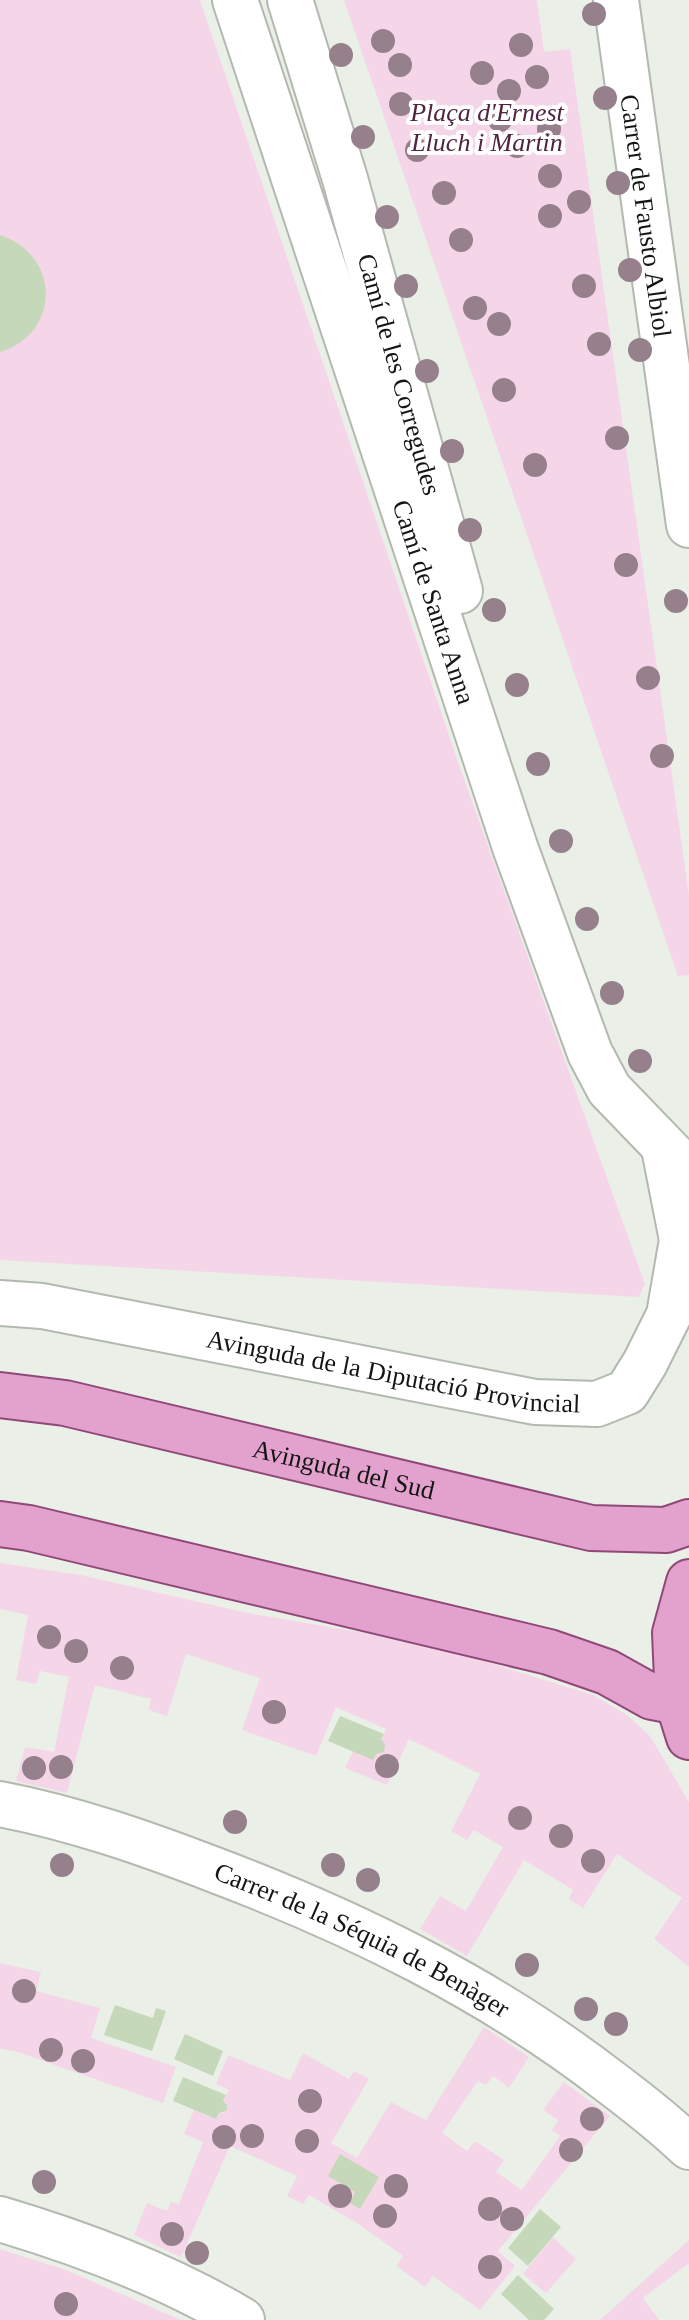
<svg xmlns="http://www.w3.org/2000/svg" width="689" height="2320" viewBox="0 0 689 2320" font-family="'Times New Roman',serif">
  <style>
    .green { fill: #f5d6e9 }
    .water { fill: #c6d8ba }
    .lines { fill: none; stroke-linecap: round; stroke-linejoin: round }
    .minor-casing { stroke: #b3b9b0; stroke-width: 48 }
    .major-casing { stroke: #8f4878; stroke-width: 48 }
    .minor { stroke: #fff; stroke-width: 44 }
    .major { stroke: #e3a1ce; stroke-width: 44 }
    .tree { fill: #95808c }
    .labels { text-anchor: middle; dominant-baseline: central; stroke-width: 8; stroke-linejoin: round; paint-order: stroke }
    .park-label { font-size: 26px; font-style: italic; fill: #4f2441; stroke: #fff }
    .street-label { font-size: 26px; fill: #151613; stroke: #fff }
  </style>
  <rect width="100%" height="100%" fill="#eaf0e7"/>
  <!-- green -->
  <g class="green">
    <path d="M0,0H200L459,765L645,1284L639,1297L0,1260Z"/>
    <path d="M344,0H537L544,52L570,49L689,896V975L678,976Z"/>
    <path d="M0,1563L81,1575L243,1612L365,1633L470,1657L593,1695L627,1715L650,1736L689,1802V1967L654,1939L682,1898L617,1854L583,1908L569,1899L573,1890L524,1860L467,1956L420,1929L440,1896L466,1911L503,1847L474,1830L467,1840L451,1831L480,1774L409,1739L387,1785L345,1768L353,1751L373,1759L386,1729L336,1707L316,1756L242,1730L260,1678L186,1654L167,1716L149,1710L151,1699L95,1685L67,1793L16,1781L25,1747L54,1752L69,1677L40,1671L36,1684L16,1680L28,1615L0,1609Z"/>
    <path d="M0,1963L41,1972L36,1991L100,2008L91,2038L176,2067L163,2103L15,2051L0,2049Z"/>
    <path d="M484,2027L529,2057L509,2088L493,2076L486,2085L478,2081L442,2133L467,2151L475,2141L504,2160L496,2172L522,2190L560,2136L552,2130L558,2120L543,2110L564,2082L610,2116L498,2251L515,2266L480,2310L433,2276L425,2287L396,2266L403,2256L357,2223L309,2195L303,2204L287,2196L297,2176L230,2146L181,2257L134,2235L147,2203L167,2211L171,2202L179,2204L203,2142L184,2134L194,2110L215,2119L218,2114L224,2113L226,2104L223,2101L229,2090L216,2084L228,2055L290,2080L303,2053L349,2079L354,2071L369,2079L331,2143L357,2158L391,2102L426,2120Z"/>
    <path d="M553,2237L576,2259L546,2293L523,2274Z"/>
    <path d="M689,2240V2263L643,2298L659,2320H600Z"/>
    <path d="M0,2249L66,2270L181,2320H0Z"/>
  </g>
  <!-- water -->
  <g class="water">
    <path d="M0,235C61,255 61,333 0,352Z"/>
    <path d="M340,1716L384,1734L381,1739L385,1744L384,1752L376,1754L373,1760L328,1741Z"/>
    <path d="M115,2005L153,2018L156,2008L166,2011L152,2051L104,2035Z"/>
    <path d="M185,2034L223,2051L213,2076L174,2059Z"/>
    <path d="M183,2077L226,2095L223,2101L227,2105V2110L218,2114L216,2119L173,2101Z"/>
    <path d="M340,2154L379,2177L360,2209L350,2203L355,2192L328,2176Z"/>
    <path d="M540,2209L561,2227L528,2266L508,2248Z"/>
    <path d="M518,2275L554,2309L544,2320H529L501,2294Z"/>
  </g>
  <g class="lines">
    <defs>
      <g id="minor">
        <path id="s1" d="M235,0L515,847L590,1053L609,1089L689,1172"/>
        <path id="s2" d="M290,0L345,179L460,591"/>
        <path id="s3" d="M616,0L689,525"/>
        <path id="s4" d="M0,1303L42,1306L535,1402L597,1404L627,1392L645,1363L669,1315L682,1240L664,1148"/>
        <path id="s5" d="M0,1804C73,1818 145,1843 215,1870C355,1923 490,1989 609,2081C637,2102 664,2123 689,2147"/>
        <path d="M0,2219C84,2244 167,2275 242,2320"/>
      </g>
      <g id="major">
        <path id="s6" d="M0,1395L65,1403L591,1528L666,1530L689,1522"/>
        <path d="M0,1524L29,1528L549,1652L607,1672L652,1697L678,1702"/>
        <path d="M689,1582L675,1633L678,1702L689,1737"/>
      </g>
    </defs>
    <!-- minor casing -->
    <use href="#minor" class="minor-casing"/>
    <!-- major casing -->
    <use href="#major" class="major-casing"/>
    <!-- minor -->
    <use href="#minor" class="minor"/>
    <!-- major -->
    <use href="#major" class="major"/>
  </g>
  <!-- trees -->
  <g class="tree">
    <circle cx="594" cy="14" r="12"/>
    <circle cx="383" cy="41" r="12"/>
    <circle cx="521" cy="45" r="12"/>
    <circle cx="341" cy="55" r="12"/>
    <circle cx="400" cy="65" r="12"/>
    <circle cx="482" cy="73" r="12"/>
    <circle cx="537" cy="77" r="12"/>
    <circle cx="509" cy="91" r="12"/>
    <circle cx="605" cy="98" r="12"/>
    <circle cx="401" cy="104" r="12"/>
    <circle cx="500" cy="120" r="12"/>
    <circle cx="549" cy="129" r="12"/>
    <circle cx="363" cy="137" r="12"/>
    <circle cx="517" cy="146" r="12"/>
    <circle cx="417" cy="150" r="12"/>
    <circle cx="550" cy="176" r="12"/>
    <circle cx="618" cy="183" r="12"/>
    <circle cx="444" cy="193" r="12"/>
    <circle cx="579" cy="202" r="12"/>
    <circle cx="550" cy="216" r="12"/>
    <circle cx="387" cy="217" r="12"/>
    <circle cx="461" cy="240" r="12"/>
    <circle cx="630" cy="270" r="12"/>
    <circle cx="406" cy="286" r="12"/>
    <circle cx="584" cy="286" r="12"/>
    <circle cx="475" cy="308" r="12"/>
    <circle cx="499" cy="324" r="12"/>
    <circle cx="599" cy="344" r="12"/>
    <circle cx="640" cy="350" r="12"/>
    <circle cx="427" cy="371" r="12"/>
    <circle cx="504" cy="390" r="12"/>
    <circle cx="617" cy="438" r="12"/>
    <circle cx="452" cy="451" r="12"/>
    <circle cx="535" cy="465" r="12"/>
    <circle cx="470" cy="530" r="12"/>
    <circle cx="626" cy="565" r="12"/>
    <circle cx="676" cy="601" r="12"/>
    <circle cx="494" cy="610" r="12"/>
    <circle cx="648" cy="678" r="12"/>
    <circle cx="517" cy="685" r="12"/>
    <circle cx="662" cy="756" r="12"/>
    <circle cx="538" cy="764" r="12"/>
    <circle cx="561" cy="841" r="12"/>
    <circle cx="587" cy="919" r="12"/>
    <circle cx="612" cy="993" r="12"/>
    <circle cx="640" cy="1061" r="12"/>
    <circle cx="49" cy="1637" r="12"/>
    <circle cx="76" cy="1651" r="12"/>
    <circle cx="122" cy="1668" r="12"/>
    <circle cx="274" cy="1712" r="12"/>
    <circle cx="387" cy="1766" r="12"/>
    <circle cx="61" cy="1767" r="12"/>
    <circle cx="34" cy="1768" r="12"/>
    <circle cx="520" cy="1818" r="12"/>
    <circle cx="235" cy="1822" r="12"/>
    <circle cx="561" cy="1836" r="12"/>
    <circle cx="593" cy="1861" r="12"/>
    <circle cx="62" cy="1865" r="12"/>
    <circle cx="333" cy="1865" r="12"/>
    <circle cx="368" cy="1880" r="12"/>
    <circle cx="527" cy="1965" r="12"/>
    <circle cx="24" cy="1991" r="12"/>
    <circle cx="586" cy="2009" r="12"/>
    <circle cx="616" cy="2024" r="12"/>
    <circle cx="51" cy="2050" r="12"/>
    <circle cx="83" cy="2061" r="12"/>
    <circle cx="310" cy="2101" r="12"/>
    <circle cx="592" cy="2119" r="12"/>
    <circle cx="252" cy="2136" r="12"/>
    <circle cx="224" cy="2137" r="12"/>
    <circle cx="307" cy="2141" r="12"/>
    <circle cx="571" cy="2150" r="12"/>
    <circle cx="44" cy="2182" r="12"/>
    <circle cx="396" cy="2186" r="12"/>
    <circle cx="340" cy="2196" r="12"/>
    <circle cx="490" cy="2209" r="12"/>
    <circle cx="385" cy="2216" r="12"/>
    <circle cx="512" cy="2219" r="12"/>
    <circle cx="172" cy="2234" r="12"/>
    <circle cx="197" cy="2253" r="12"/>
    <circle cx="490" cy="2267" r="12"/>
    <circle cx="66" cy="2304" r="12"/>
  </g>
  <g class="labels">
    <!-- park labels -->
    <g class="park-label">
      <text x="487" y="112">Plaça d'Ernest<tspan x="487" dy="30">Lluch i Martin</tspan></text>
    </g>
    <!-- street labels -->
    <g class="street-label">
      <text stroke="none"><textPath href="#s3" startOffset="218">Carrer de Fausto Albiol</textPath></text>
      <text stroke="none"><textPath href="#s2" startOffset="390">Camí de les Corregudes</textPath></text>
      <text stroke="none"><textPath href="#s1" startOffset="634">Camí de Santa Anna</textPath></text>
      <text stroke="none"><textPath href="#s4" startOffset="400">Avinguda de la Diputació Provincial</textPath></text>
      <text stroke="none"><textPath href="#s6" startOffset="352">Avinguda del Sud</textPath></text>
      <text stroke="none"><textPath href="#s5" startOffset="388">Carrer de la Séquia de Benàger</textPath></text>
    </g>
  </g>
</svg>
